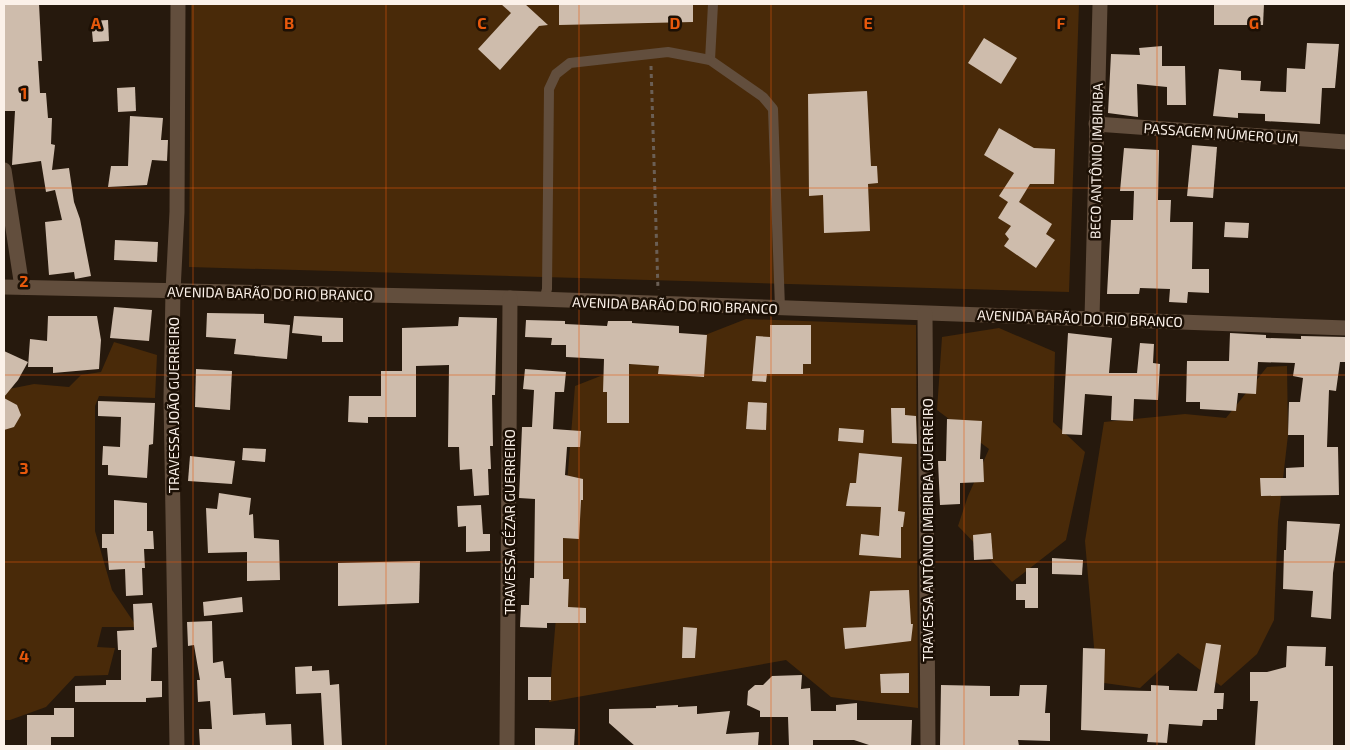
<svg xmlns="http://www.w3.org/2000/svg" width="1350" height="750" viewBox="0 0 1350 750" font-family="'Exo 2',sans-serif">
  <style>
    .green { fill: #492a09 }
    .building { fill: #cebcac }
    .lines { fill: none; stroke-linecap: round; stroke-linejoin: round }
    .path { stroke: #6b5f55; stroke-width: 3; stroke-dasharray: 4 4; stroke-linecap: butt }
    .service { stroke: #624e3d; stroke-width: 10 }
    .minor { stroke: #624e3d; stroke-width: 15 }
    .grid { fill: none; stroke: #e8590c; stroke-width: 1; stroke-opacity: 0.55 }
    .labels { text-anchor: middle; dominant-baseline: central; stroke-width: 5; stroke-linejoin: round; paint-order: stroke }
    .street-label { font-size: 14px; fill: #fbf1e9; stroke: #1c1005 }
    .grid-label { font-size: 16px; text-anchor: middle; font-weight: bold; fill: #e8590c; stroke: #1c1005; stroke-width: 5; stroke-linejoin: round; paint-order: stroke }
  </style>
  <rect width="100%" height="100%" fill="#26190d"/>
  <!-- green -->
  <g class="green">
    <path d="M191,4H1079L1069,292L189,267Z"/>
    <path d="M746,319L916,325L918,708L831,697L786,660L549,702L575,386Z"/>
    <path d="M999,328L1055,352L1053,422L1085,452L1066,540L1012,582L958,526L968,496L989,449L937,410L942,337Z"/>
    <path d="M114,342L157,355L155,398L99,396L95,406V531L112,590L137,627H102L97,647L115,648L108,675L75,676L46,707L10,720H4V390L34,384L69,387L81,375L101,372Z"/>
    <path d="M1287,366L1288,435L1278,522L1274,620L1257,654L1221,686L1178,653L1140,688L1097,682L1085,541L1104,422L1185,414L1226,418L1267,367Z"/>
  </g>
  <!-- building -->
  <g class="building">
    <path d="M4,4H39L42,61H38L40,93H46L48,118H52L51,144L55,145L52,170L69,168L74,202L80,219L91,276L75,279L74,272L49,275L45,222L62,220L55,190L46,192L41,161L12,165L15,111H4Z"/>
    <path d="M501,4H525L548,25L539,26L500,70L478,49L511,13Z"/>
    <path d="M559,4H693V22L559,25Z"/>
    <path d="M1214,4H1264L1263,25H1214Z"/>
    <path d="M108,20L109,41L93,42L91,21Z"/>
    <path d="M984,38L1017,58L1001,84L968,63Z"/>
    <path d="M1307,43L1339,44L1335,88H1322L1320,124L1265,121V114L1238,113V118L1213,116L1219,69L1241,71V80L1261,81L1260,91L1286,92L1287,68L1305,69Z"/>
    <path d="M1162,46V66H1185L1186,105H1167V87L1137,84L1138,117L1108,113L1111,54L1140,55L1139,48Z"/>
    <path d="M135,87L136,111L118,112L117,88Z"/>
    <path d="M867,91L871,166H877L878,183L868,184L870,231L824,233L823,195L809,196L808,94Z"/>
    <path d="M130,116L163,118L161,140H168L167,161L152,160L147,185L108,187L111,166H128Z"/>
    <path d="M999,128L1034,148L1055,149L1054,184H1030L1019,202L1052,224L1046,234L1055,240L1036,268L1004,246L1009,239L1005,234L1011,226L998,218L1008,202L999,196L1014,173L984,155Z"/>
    <path d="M1192,145L1217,147L1213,198L1187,196Z"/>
    <path d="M1124,148L1159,150L1158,200H1171L1170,222H1193L1192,269H1209V293L1188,292L1187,303L1169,302L1170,289L1140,288L1139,294H1107L1111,220H1133L1134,191H1120Z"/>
    <path d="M1225,222L1249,223L1248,238L1224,237Z"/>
    <path d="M115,240L158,242L157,262L114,260Z"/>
    <path d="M114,307L152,310L149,341L110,338Z"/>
    <path d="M207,313L264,314V323L290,325L287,359L234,354L236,339L206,337Z"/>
    <path d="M48,316H97L101,340L99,369L53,373V367H28L30,339L47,341Z"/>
    <path d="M294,316L343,318V342H322V336L292,333Z"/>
    <path d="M459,317L497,318L495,395H492L493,446H490L491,469H488L489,495L474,496L472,469L460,470L459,447H448L449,365L416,366V417H368V423L348,422L349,396H381V371H402V328L458,326Z"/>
    <path d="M526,320L565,321V324L607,326L608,321H632V323L679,326V333L707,335L704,377L658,374L659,366L629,364V423H607V392H603L604,359L566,357V345H551L552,338L525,337Z"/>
    <path d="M770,325H811V364H803V374H767L766,382L752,381L756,336L770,337Z"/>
    <path d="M1068,333L1112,338L1109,373H1137L1140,343L1154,344L1153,363L1160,364L1158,400L1134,399L1133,421L1111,420L1112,396L1085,394L1082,435L1062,434Z"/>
    <path d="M1230,333L1266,335V338L1301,339V336L1346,337V362H1340L1336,391L1329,390L1327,447H1338L1339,495L1261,496L1260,478H1286V468L1304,467V435H1288L1289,402H1300L1303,378L1293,376L1295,363L1258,362L1256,394L1238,393L1236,411L1200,409V402H1186L1187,361H1229Z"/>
    <path d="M4,351L28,362L18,380L4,397Z"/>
    <path d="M196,369L232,371L230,410L195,407Z"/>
    <path d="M525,369L566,372L564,392H555L553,429L581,431L580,447H567L565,475L583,479V500H581L579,539L563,538V579H569L568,607L586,608V623H547V628L520,627L521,605H529L530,578H534L535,499L519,498L522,427H532L534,390L523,389Z"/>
    <path d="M4,398L17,405L21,415L14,427L4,430Z"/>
    <path d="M98,401L155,403L153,444L149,445L147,478L108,475V465H102L103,446L120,447L121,417L98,416Z"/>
    <path d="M748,402L767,403L766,430L746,429Z"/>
    <path d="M891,408H905V415L916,416L917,444L892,443Z"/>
    <path d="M947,419L982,421L980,459H983L984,482L960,483V504L940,505L938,461H946Z"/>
    <path d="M839,428L864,430L863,443L838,441Z"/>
    <path d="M243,448L266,449L265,462L242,460Z"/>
    <path d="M859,453L902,457L898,511L905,512L903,527H901V558L859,555L861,534L879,536L881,507L846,506L850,483H856Z"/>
    <path d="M190,456L235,461L232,484L188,481Z"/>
    <path d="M219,493L251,498L249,515L253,514L254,538L279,540L280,580L247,581V552L208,553L206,508L217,509Z"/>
    <path d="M114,500L147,503V531H153L154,549H144L145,568H142L143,595L126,596L125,569L109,570L107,548H102V534H114Z"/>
    <path d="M481,505L483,534H490V551L466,552V526L458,527L457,506Z"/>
    <path d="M1287,521L1340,524L1333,573L1331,619L1311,617L1313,591L1283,589L1284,550H1286Z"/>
    <path d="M991,533L993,559L974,560L973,535Z"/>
    <path d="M1052,558L1083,560L1082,575L1052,574Z"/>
    <path d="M420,561L419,603L338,606V563Z"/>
    <path d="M1026,568H1038V608H1025V600H1016V584H1026Z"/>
    <path d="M909,590L911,624H913L911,641L845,649L843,628L866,627L870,591Z"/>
    <path d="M242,597L243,612L204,616L203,602Z"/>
    <path d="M152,603L157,647L152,648L151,681H162V697L146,698V702H75V686L106,685V680H121V650H118L117,631L134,630L133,604Z"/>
    <path d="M212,621L213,663L223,661L225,678H231L233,715L265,713L266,725L291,724L292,746H200L199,729H212L210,701L198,702L197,680H200L194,645L188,646L187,622Z"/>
    <path d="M683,627L697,628L695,658H682Z"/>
    <path d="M1206,643L1221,645L1214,693H1224L1223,709H1217V720H1203L1202,726L1169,724L1167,743L1147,742L1148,734L1081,730L1083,648L1105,649L1104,690L1151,691V685L1169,686V690L1197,691Z"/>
    <path d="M1287,646L1326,647L1325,666H1333V746H1255L1258,701H1250V672H1267L1286,667Z"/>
    <path d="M312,666V671L329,670L330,685L339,684L342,746H324L321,693L296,694L295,667Z"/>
    <path d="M909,673V693H881L880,674Z"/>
    <path d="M802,675L801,689L810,688L811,711H836V705L857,703V720H912L911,746H872L854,740H813V746H789L788,717H760V711L747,705L748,691L755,685H763L772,676Z"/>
    <rect x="528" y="677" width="23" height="23"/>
    <path d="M941,685L990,686V696H1019L1020,685H1047L1045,713H1050V741L1018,740L1019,746H940Z"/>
    <path d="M678,705V707L697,706V714L730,711L726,734L759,732L758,746H635L609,723V709L656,708V706Z"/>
    <path d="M54,708H74V737H51V746H27V715H54Z"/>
    <path d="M535,728L575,729L574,746H535Z"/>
  </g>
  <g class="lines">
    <!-- path -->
    <path class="path" d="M651,66L658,290"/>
    <!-- service -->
    <g class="service">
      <path d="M710,60L713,4"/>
      <path d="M544,300L547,289L549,89L556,74L570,63L668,52L710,60L763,97L773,109L780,308"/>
    </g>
    <!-- minor -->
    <g class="minor">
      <path d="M1096,124L1346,142"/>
      <path d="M4,170L22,287"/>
      <path d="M4,287L510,298L1346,328"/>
      <path d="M925,314L928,746"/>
      <path d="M1092,318L1100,4"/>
      <path d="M177,746L171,399L173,291L177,212L178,4"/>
      <path d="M507,746L510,298"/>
    </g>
  </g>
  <!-- grid -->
  <path class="grid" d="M193,4V746M386,4V746M579,4V746M771,4V746M964,4V746M1157,4V746M4,188H1346M4,375H1346M4,562H1346"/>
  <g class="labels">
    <!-- street labels -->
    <g class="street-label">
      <text transform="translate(1221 133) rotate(4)">PASSAGEM NÚMERO UM</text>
      <text transform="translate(1096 161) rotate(-89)">BECO ANTÔNIO IMBIRIBA</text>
      <text transform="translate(270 293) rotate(1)">AVENIDA BARÃO DO RIO BRANCO</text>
      <text transform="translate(675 305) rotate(2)">AVENIDA BARÃO DO RIO BRANCO</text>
      <text transform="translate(1080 318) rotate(2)">AVENIDA BARÃO DO RIO BRANCO</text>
      <text transform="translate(173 405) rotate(-90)">TRAVESSA JOÃO GUERREIRO</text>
      <text transform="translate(509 522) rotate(-90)">TRAVESSA CÉZAR GUERREIRO</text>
      <text transform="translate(927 530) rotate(-90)">TRAVESSA ANTÔNIO IMBIRIBA GUERREIRO</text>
    </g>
  </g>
  <g class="grid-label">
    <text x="96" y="29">A</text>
    <text x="289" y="29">B</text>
    <text x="482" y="29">C</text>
    <text x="675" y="29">D</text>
    <text x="868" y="29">E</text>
    <text x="1061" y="29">F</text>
    <text x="1254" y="29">G</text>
    <text x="24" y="99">1</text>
    <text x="24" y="287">2</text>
    <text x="24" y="474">3</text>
    <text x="24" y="662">4</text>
  </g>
  <!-- border -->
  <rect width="1350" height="750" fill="none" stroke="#fbf1e9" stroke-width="10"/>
</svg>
